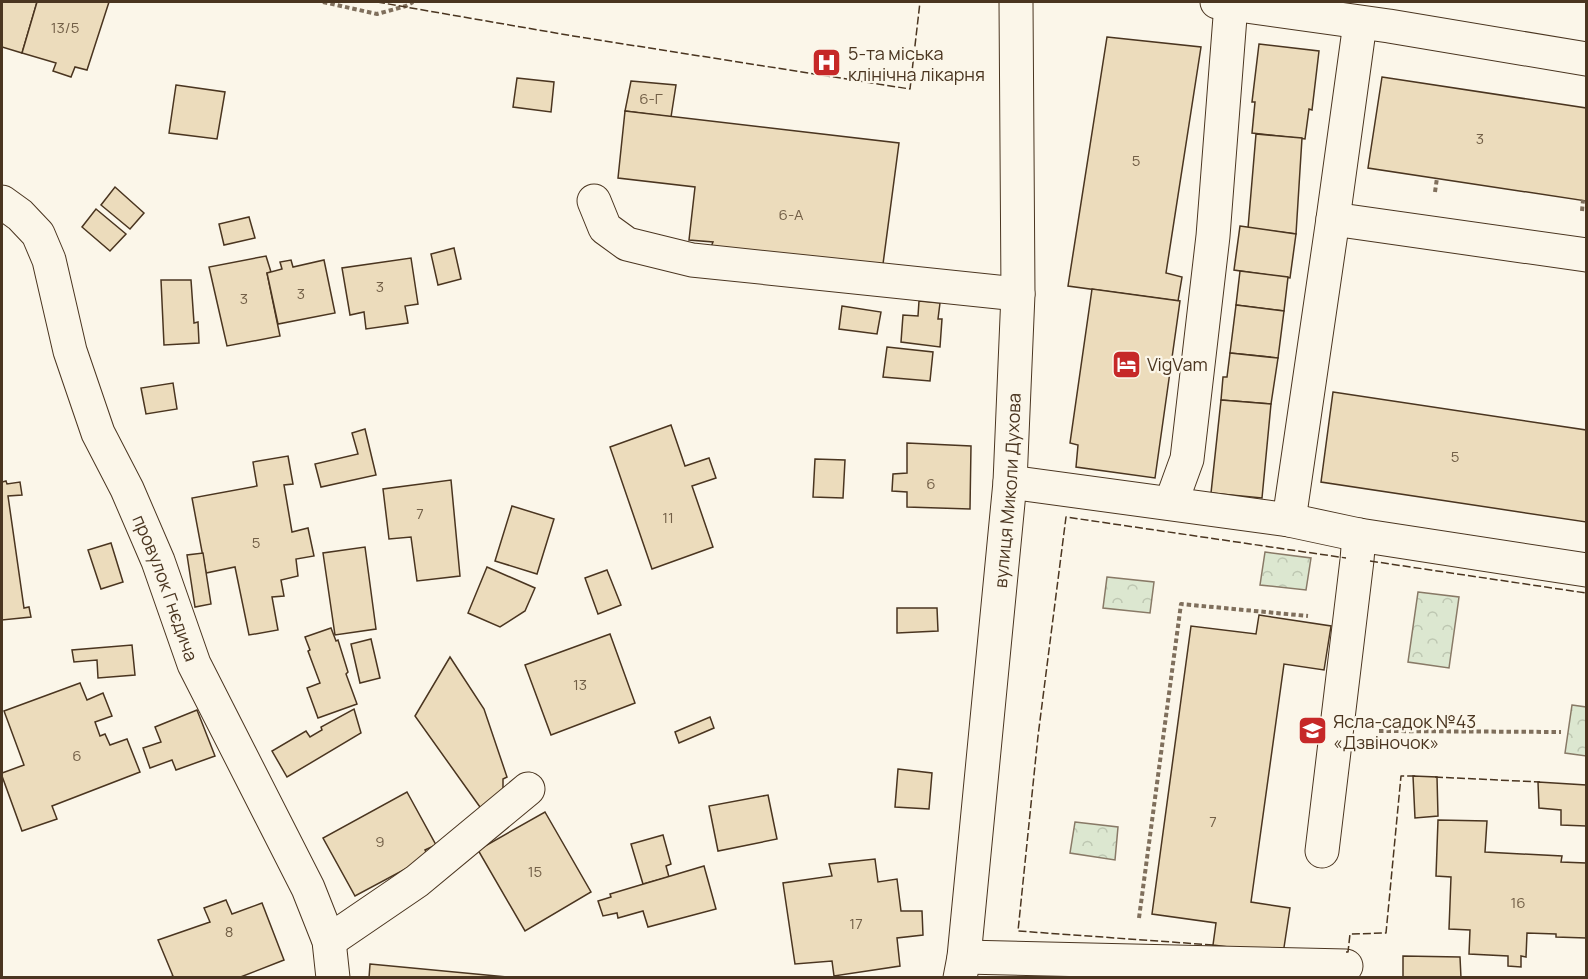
<svg xmlns="http://www.w3.org/2000/svg" width="1588" height="979" viewBox="0 0 1588 979" font-family="Manrope,sans-serif">
  <style>
    .forest { fill: url(#forest-crowns); stroke: #887966; stroke-width: 1.5 }
    .building { fill: #ecdcbc; stroke: #4a3520; stroke-width: 1.5 }
    .lines { fill: none; stroke-linecap: round; stroke-linejoin: round }
    .minor-casing { stroke: #4a3520; stroke-width: 35 }
    .path { stroke: #7f6f5c; stroke-width: 4; stroke-dasharray: 4.5 3; stroke-linecap: butt }
    .minor { stroke: #fbf6e9; stroke-width: 33 }
    .fence { stroke: #4a3520; stroke-width: 1.5; stroke-dasharray: 8 3; stroke-linecap: butt }
    .labels { text-anchor: middle; dominant-baseline: central; stroke-width: 4.5; stroke-linejoin: round; paint-order: stroke }
    .number-label { font-size: 15px; fill: #725f47 }
    .poi-label { font-size: 18px; fill: #4a3520; stroke: #fbf6e9; text-anchor: start }
    .street-label { font-size: 18px; fill: #4a3520; stroke: #fbf6e9 }
  </style>
  <defs>
    <pattern id="forest-crowns" width="20" height="18" patternUnits="userSpaceOnUse" patternTransform="scale(1.5)"><rect width="20" height="18" fill="#dce7d0"/><path d="M2 6a3 3 0 1 1 6 0M12 15a3 3 0 1 1 6 0" fill="none" stroke="#bec7b2"/></pattern>
  </defs>
  <rect width="100%" height="100%" fill="#fbf6e9"/>
  <!-- forest -->
  <g class="forest">
    <path d="M1265,552L1311,558L1306,590L1260,585Z"/>
    <path d="M1107,577L1154,582L1150,613L1103,608Z"/>
    <path d="M1418,592L1459,597L1449,668L1408,662Z"/>
    <path d="M1572,705L1586,707V756L1565,753Z"/>
    <path d="M1075,822L1118,827L1115,860L1070,853Z"/>
  </g>
  <!-- building -->
  <g class="building">
    <path d="M2,2H37L22,53L2,47Z"/>
    <path d="M37,2H109L87,70L75,67L71,77L53,71L56,63L22,53Z"/>
    <path d="M1107,37L1201,47L1166,273L1182,277L1178,301L1068,286Z"/>
    <path d="M1259,44L1319,51L1312,110L1309,109L1305,139L1252,133L1255,102H1252Z"/>
    <path d="M1382,77L1586,108V201L1368,168Z"/>
    <path d="M517,78L554,82L551,112L513,107Z"/>
    <path d="M631,81L676,85L671,117L625,111Z"/>
    <path d="M176,85L225,92L217,139L169,133Z"/>
    <path d="M625,111L899,143L883,264L711,247L713,242L689,240L695,187L618,178Z"/>
    <path d="M1256,134L1302,138L1296,234L1248,228Z"/>
    <path d="M115,187L144,213L130,229L101,205Z"/>
    <path d="M96,209L126,234L110,251L82,227Z"/>
    <path d="M249,217L255,238L224,245L219,224Z"/>
    <path d="M1240,226L1296,234L1290,278L1234,270Z"/>
    <path d="M454,248L461,279L438,285L431,254Z"/>
    <path d="M266,256L271,272L267,273L280,336L227,346L209,267Z"/>
    <path d="M411,258L418,304L405,306L408,323L366,329L364,312L350,315L342,268Z"/>
    <path d="M291,260L293,267L324,260L335,313L278,324L267,273L282,269L280,262Z"/>
    <path d="M1240,271L1288,277L1284,311L1236,305Z"/>
    <path d="M161,280H191L194,323L198,322L199,343L164,345Z"/>
    <path d="M1092,289L1180,301L1155,478L1076,467L1078,445L1070,443Z"/>
    <path d="M919,301L940,303L938,319H942L940,347L901,342L903,315L918,316Z"/>
    <path d="M1236,305L1284,311L1278,358L1230,353Z"/>
    <path d="M842,306L881,312L877,334L839,329Z"/>
    <path d="M887,347L933,352L930,381L883,377Z"/>
    <path d="M1230,353L1278,358L1271,404L1221,400L1223,377H1227Z"/>
    <path d="M173,383L177,409L146,414L141,388Z"/>
    <path d="M1333,392L1586,430V522L1321,482Z"/>
    <path d="M1221,400L1271,404L1262,498L1211,493Z"/>
    <path d="M671,425L685,466L709,458L716,478L692,486L713,547L652,569L610,447Z"/>
    <path d="M365,429L376,475L321,487L315,464L358,454L352,433Z"/>
    <path d="M907,443L971,446L970,509L907,507V492L892,491L893,474L907,473Z"/>
    <path d="M288,456L293,484L284,485L292,532L308,528L314,556L296,559L298,576L281,580L284,596L272,597L278,630L249,635L235,567L206,573L192,498L257,486L253,462Z"/>
    <path d="M815,459L845,460L843,498L813,497Z"/>
    <path d="M451,480L460,576L417,581L411,537L389,539L383,489Z"/>
    <path d="M6,481L7,484L20,482L22,495L8,496L24,608L29,607L31,617L2,620V482Z"/>
    <path d="M512,506L554,519L537,574L495,561Z"/>
    <path d="M111,543L123,582L101,589L88,550Z"/>
    <path d="M365,547L376,629L335,635L323,553Z"/>
    <path d="M203,553L211,604L195,607L187,555Z"/>
    <path d="M487,567L535,588L525,611L500,627L468,613Z"/>
    <path d="M607,570L621,605L598,614L585,578Z"/>
    <path d="M897,608H937L938,631L897,633Z"/>
    <path d="M1259,615L1331,626L1324,670L1284,664L1251,902L1290,908L1283,954L1213,945L1216,923L1152,914L1191,626L1256,634Z"/>
    <path d="M331,628L336,641L338,640L348,672L346,674L357,704L318,718L307,688L320,683L308,651L310,650L305,637Z"/>
    <path d="M610,634L635,703L551,735L525,665Z"/>
    <path d="M371,639L380,678L360,683L351,644Z"/>
    <path d="M132,645L135,675L98,678L97,660L74,662L72,650Z"/>
    <path d="M450,657L484,709L507,777L503,779V797L485,814L415,716Z"/>
    <path d="M80,683L87,700L103,693L112,716L95,722L100,736L105,734L110,745L127,739L140,772L52,806L57,819L22,831L2,776V773L24,765L4,711Z"/>
    <path d="M354,709L361,733L287,777L272,751L306,731L310,737L322,730L321,727Z"/>
    <path d="M197,710L215,756L176,770L172,760L150,768L143,748L161,742L155,727Z"/>
    <path d="M710,717L714,728L679,743L675,732Z"/>
    <path d="M898,769L932,773L929,809L895,807Z"/>
    <path d="M1413,776L1437,777L1438,816L1415,818Z"/>
    <path d="M1538,782L1586,785V826L1561,825V810L1539,808Z"/>
    <path d="M407,792L436,845L425,850L428,857L355,896L323,838Z"/>
    <path d="M768,795L777,839L718,851L709,806Z"/>
    <path d="M545,812L591,892L525,931L478,850Z"/>
    <path d="M1438,820L1487,821L1485,852L1562,856L1561,862L1586,863V938L1556,937V934L1527,933L1526,957L1521,956V967L1508,966V956L1469,954L1470,930L1449,929L1451,877L1436,876Z"/>
    <path d="M663,835L671,864L666,866L669,877L643,884L631,844Z"/>
    <path d="M875,859L878,882L897,879L901,911H922L923,935L897,938L900,966L834,976L832,961L795,964L783,883L832,876L829,864Z"/>
    <path d="M704,866L716,909L648,927L643,911L618,918L617,913L603,916L598,901L611,897L610,894Z"/>
    <path d="M226,900L232,914L262,903L284,960L238,978H167L173,976L158,940L210,922L204,908Z"/>
    <path d="M1403,956L1460,957L1461,978H1403Z"/>
    <path d="M370,964L518,978H369Z"/>
  </g>
  <g class="lines">
    <defs>
      <g id="minor">
        <path d="M1217,2L1389,26L1586,59"/>
        <path d="M594,201L605,228L627,244L692,260L1018,294"/>
        <path id="s1" d="M2,202L20,215L38,234L49,260L70,351L98,433L127,489L158,561L194,664L308,888L329,941L333,978"/>
        <path d="M1333,219L1586,255"/>
        <path d="M1010,482L1289,520L1359,535L1586,570"/>
        <path d="M1171,503L1187,459L1213,236L1231,4"/>
        <path d="M1289,520L1333,219L1360,23"/>
        <path d="M1322,851L1357,560L1359,535"/>
        <path d="M329,941L417,881L528,789"/>
        <path d="M964,957L1346,966"/>
        <path id="s2" d="M960,978L964,957L1010,482L1018,294L1016,2"/>
      </g>
    </defs>
    <!-- minor casing -->
    <use href="#minor" class="minor-casing"/>
    <!-- path -->
    <g class="path">
      <path d="M323,2L377,14L406,6L413,2"/>
      <path d="M1435,192L1437,178"/>
      <path d="M1582,211L1583,200"/>
      <path d="M1379,731L1561,732"/>
      <path d="M1139,918L1181,604L1308,616"/>
    </g>
    <!-- minor -->
    <use href="#minor" class="minor"/>
    <!-- fence -->
    <g class="fence">
      <path d="M377,2L573,36L910,89L920,2"/>
      <path d="M1370,561L1586,593"/>
      <path d="M1435,777L1540,782"/>
      <path d="M1213,945L1018,931L1038,736L1066,517L1346,558"/>
      <path d="M1346,952H1348L1350,934L1386,933L1401,776H1417"/>
    </g>
  </g>
  <!-- icons -->
  <defs>
    <symbol id="hospital-square" viewBox="-11 -11 22 22"><rect x="-9" y="-9" width="18" height="18" rx="4" fill="#c62828" stroke="#fbf6e9"/><path d="M-5-5h3v3.5h4V-5h3V5h-3V1.5h-4V5h-3Z" fill="#fff"/></symbol>
    <symbol id="hotel-square" viewBox="-11 -11 22 22"><rect x="-9" y="-9" width="18" height="18" rx="4" fill="#c62828" stroke="#fbf6e9"/><path d="M-6-4.5h1.5V1H6V5H4.5V3h-9V5H-6ZM-4 0a1.8 1.8 0 1 1 3.6 0ZM.5 0V-2.5h3Q6-2.5 6 0Z" fill="#fff"/></symbol>
    <symbol id="school-square" viewBox="-11 -11 22 22"><rect x="-9" y="-9" width="18" height="18" rx="4" fill="#c62828" stroke="#fbf6e9"/><path d="M0-5L7-2L0 1L-7-2ZM-4 1L0 2.5L4 1V4Q0 6-4 4Z" fill="#fff"/></symbol>
  </defs>
  <g fill-rule="evenodd">
    <use href="#hospital-square" x="810" y="46" width="33" height="33"/>
    <use href="#hotel-square" x="1110" y="348" width="33" height="33"/>
    <use href="#school-square" x="1296" y="714" width="33" height="33"/>
  </g>
  <g class="labels">
    <!-- number labels -->
    <g class="number-label">
      <text x="65" y="27">13/5</text>
      <text x="651" y="98">6-Г</text>
      <text x="1480" y="138">3</text>
      <text x="1136" y="160">5</text>
      <text x="791" y="214">6-А</text>
      <text x="380" y="286">3</text>
      <text x="301" y="293">3</text>
      <text x="244" y="298">3</text>
      <text x="1455" y="456">5</text>
      <text x="931" y="483">6</text>
      <text x="420" y="513">7</text>
      <text x="668" y="517">11</text>
      <text x="256" y="542">5</text>
      <text x="580" y="684">13</text>
      <text x="77" y="755">6</text>
      <text x="1213" y="821">7</text>
      <text x="380" y="841">9</text>
      <text x="535" y="871">15</text>
      <text x="1518" y="902">16</text>
      <text x="856" y="923">17</text>
      <text x="229" y="931">8</text>
    </g>
    <!-- poi labels -->
    <g class="poi-label">
      <text x="848" y="53">5-та міська<tspan x="848" dy="21">клінічна лікарня</tspan></text>
      <text x="1147" y="364">VigVam</text>
      <text x="1333" y="721">Ясла-садок №43<tspan x="1333" dy="21">«Дзвіночок»</tspan></text>
    </g>
    <!-- street labels -->
    <g class="street-label">
      <text stroke="none"><textPath href="#s2" startOffset="490">вулиця Миколи Духова</textPath></text>
      <text stroke="none"><textPath href="#s1" startOffset="426">провулок Гнєдича</textPath></text>
    </g>
  </g>
  <!-- border -->
  <rect width="1588" height="979" fill="none" stroke="#4a3520" stroke-width="6"/>
</svg>
